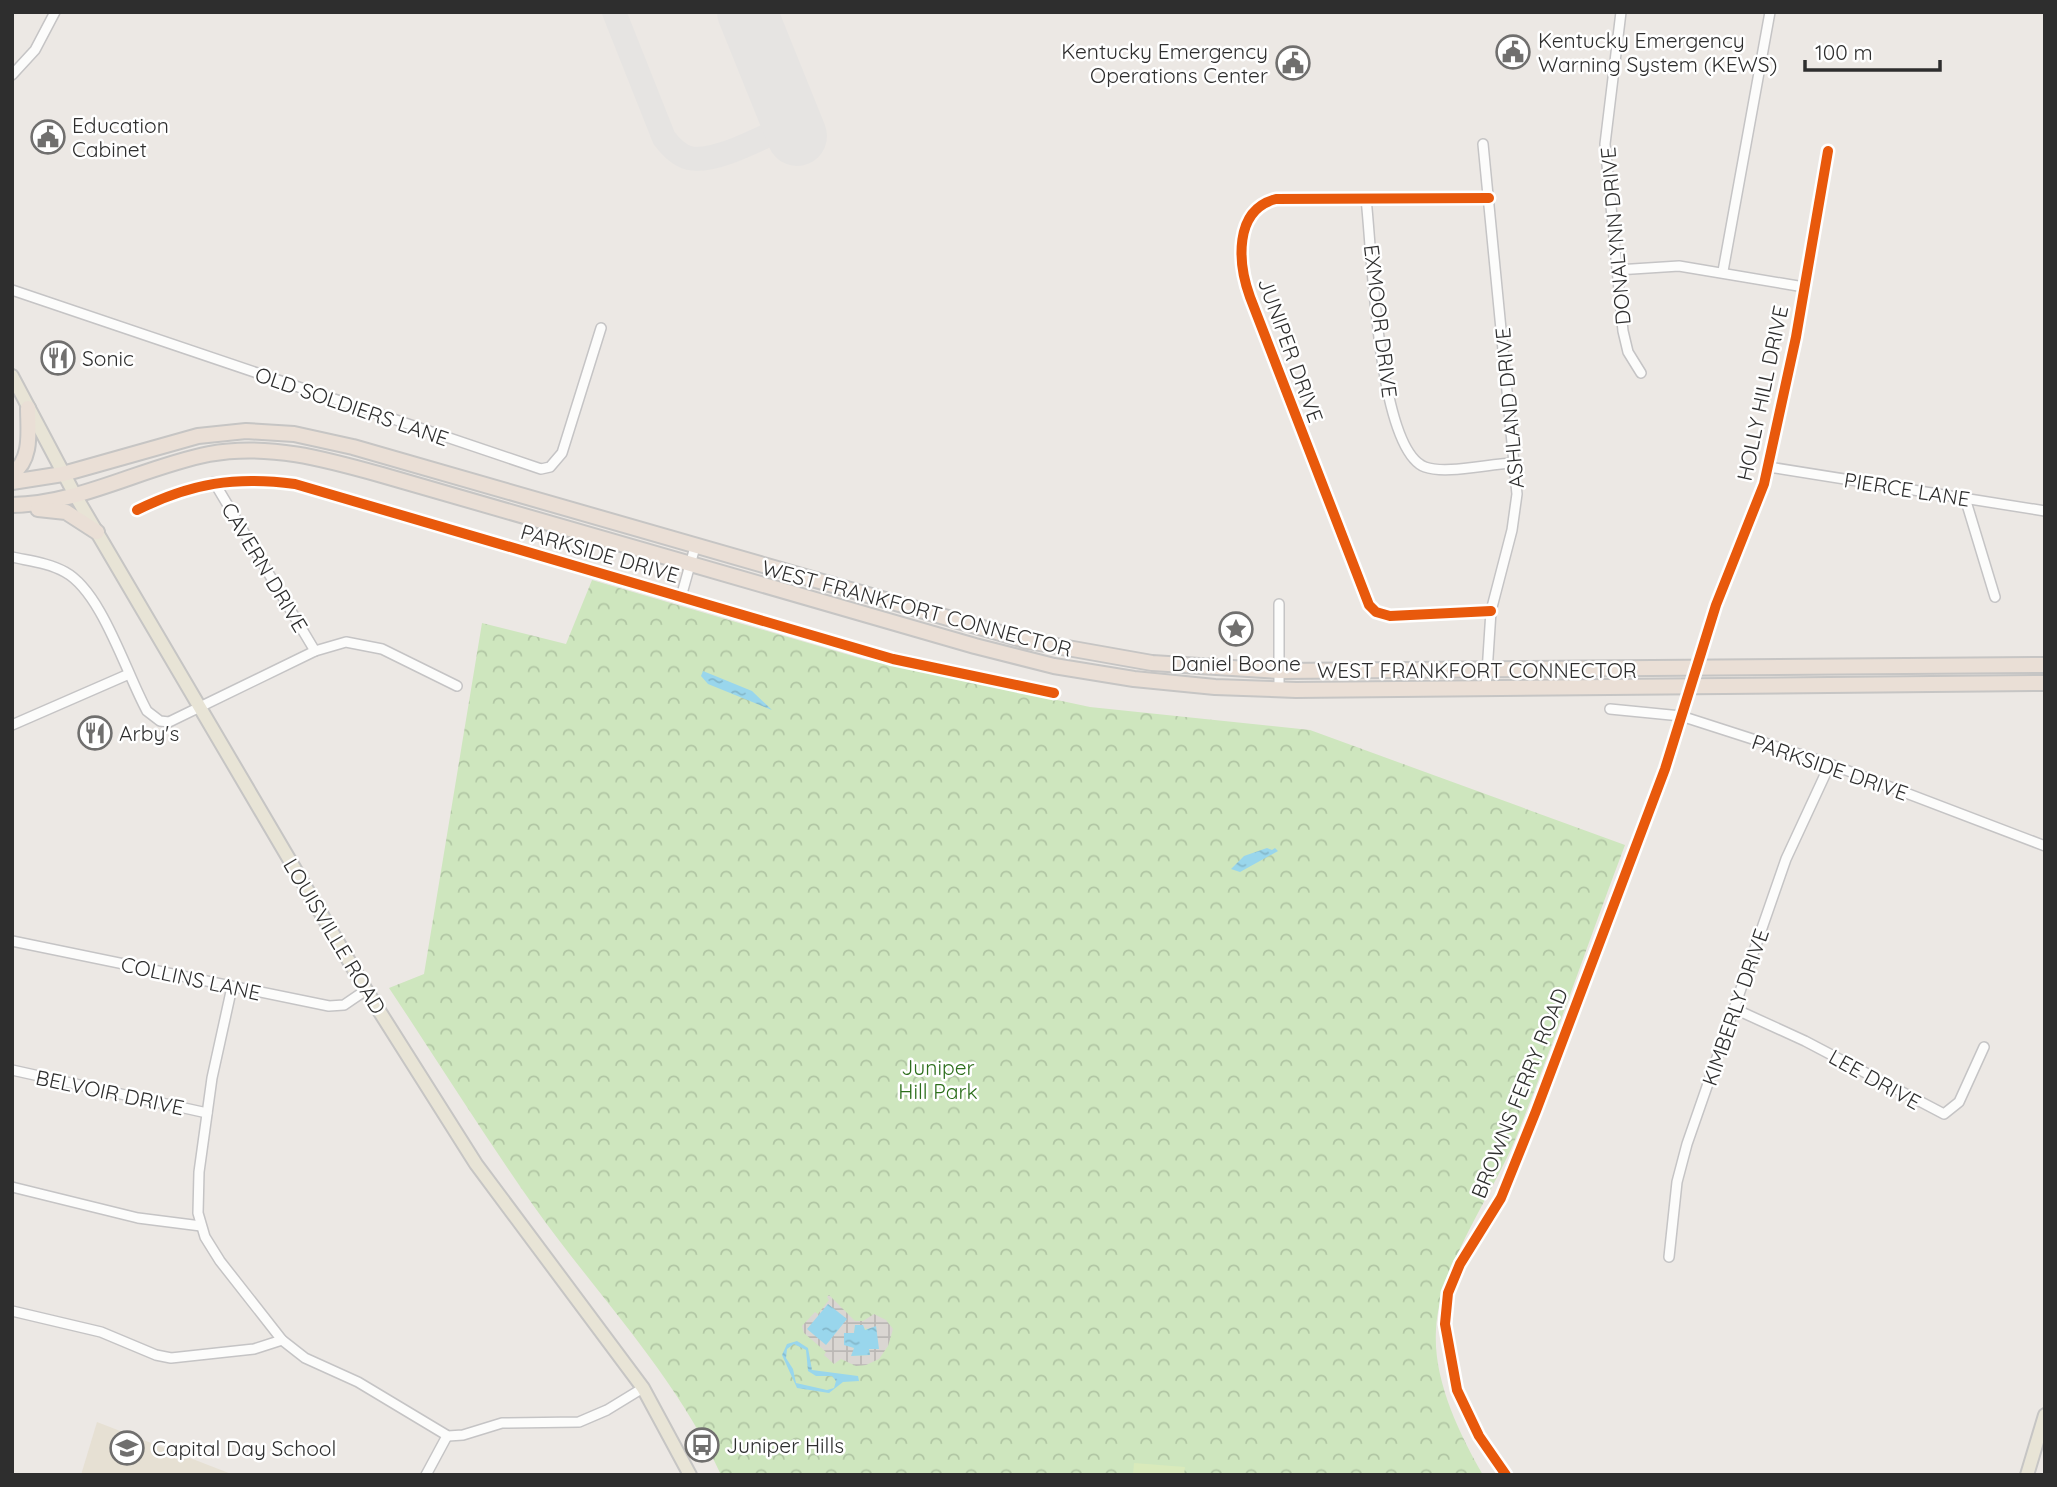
<svg xmlns="http://www.w3.org/2000/svg" width="2057" height="1487" viewBox="0 0 2057 1487" font-family="Quicksand,sans-serif">
  <style>
    .education { fill: #e6e0d3 }
    .park { fill: url(#park-crowns) }
    .pitch { fill: #d9eabb }
    .plaza { fill: url(#plaza-grid); fill-rule: evenodd }
    .water { fill: url(#water-ripples); fill-rule: evenodd }
    .lines { fill: none; stroke-linecap: round; stroke-linejoin: round }
    .taxiway { stroke: #e6e4e2; stroke-width: 24 }
    .runway { stroke: #e6e4e2; stroke-width: 60 }
    .minor-casing { stroke: #c5c4c5; stroke-width: 12 }
    .major-casing { stroke: #c6c5c4; stroke-width: 16 }
    .highway-casing { stroke: #c6c5c4; stroke-width: 18 }
    .minor { stroke: #fcfcfb; stroke-width: 9 }
    .major { stroke: #e8e4d6; stroke-width: 12 }
    .highway { stroke: #eadfd6; stroke-width: 14 }
    .cycleway-casing { stroke: #fff; stroke-width: 15 }
    .cycleway { stroke: #e8590c; stroke-width: 10 }
    .labels { text-anchor: middle; dominant-baseline: central; stroke-width: 5; stroke-linejoin: round; paint-order: stroke }
    .poi-label { font-size: 21px; fill: #2e2e2e; stroke: #fff; text-anchor: start }
    .street-label { font-size: 21px; fill: #2e2e2e; stroke: #fff }
    .park-label { font-size: 21px; fill: #2c6e1b; stroke: #fff }
  </style>
  <defs>
    <pattern id="park-crowns" width="20" height="18" patternUnits="userSpaceOnUse" patternTransform="scale(1.75)"><rect width="20" height="18" fill="#cee6be"/><path d="M2 6a3 3 0 1 1 6 0M12 15a3 3 0 1 1 6 0" fill="none" stroke="#b1c6a4"/></pattern>
    <pattern id="plaza-grid" width="8" height="8" patternUnits="userSpaceOnUse" patternTransform="scale(1.75)"><rect width="8" height="8" fill="#dad6d2"/><path d="M0 4h8M4 0v8" fill="none" stroke="#bbb8b5"/></pattern>
    <pattern id="water-ripples" width="26" height="14" patternUnits="userSpaceOnUse" patternTransform="scale(1.75)"><rect width="26" height="14" fill="#99d6ec"/><path d="M2 4q2-2 4 0t4 0M15 11q2-2 4 0t4 0" fill="none" stroke="#84b8cb"/></pattern>
  </defs>
  <rect width="100%" height="100%" fill="#ece8e4"/>
  <!-- education -->
  <path class="education" d="M97,1422L234,1475H81Z"/>
  <!-- park -->
  <path class="park" d="M592,580L863,659L1090,707L1310,730L1625,845C1588,943 1554,1043 1515,1140C1491,1197 1438,1270 1436,1330C1433,1380 1459,1433 1483,1475H721C676,1375 596,1294 533,1205C483,1134 437,1060 389,988L424,974L482,623L566,644Z"/>
  <!-- pitch -->
  <path class="pitch" d="M1134,1463L1185,1467L1184,1475H1133Z"/>
  <!-- plaza -->
  <path class="plaza" d="M829,1295L855,1321H863L874,1314L886,1320L893,1329L888,1346L879,1359L866,1365L856,1366L841,1359L834,1364L824,1355L826,1352L804,1333L802,1326L815,1312L818,1314L829,1300L827,1297ZM855,1325L868,1329L878,1349H869L870,1355L852,1356L854,1348L844,1344L854,1333Z"/>
  <!-- water -->
  <g class="water">
    <path d="M703,671L752,691L772,710L708,684L701,676Z"/>
    <path d="M1267,848L1272,850L1275,848L1278,851L1240,872L1231,869L1244,856Z"/>
    <path d="M828,1304L847,1319L826,1345L807,1329Z"/>
    <path d="M855,1325H863L865,1330L876,1326L879,1349H869L870,1355L851,1356L854,1348L844,1345V1333H854Z"/>
    <path d="M797,1341L808,1348L812,1370L858,1376L859,1381L843,1382L829,1393L797,1388L782,1355L787,1344ZM794,1344L806,1350L808,1371L816,1376H832L836,1381L834,1388L827,1390L796,1383L793,1369L786,1358L787,1349Z"/>
  </g>
  <g class="lines">
    <!-- taxiway -->
    <path class="taxiway" d="M614,12L664,138C670,146 678,155 689,158C716,164 766,135 792,124"/>
    <!-- runway -->
    <path class="runway" d="M747,12L797,136"/>
    <defs>
      <g id="minor">
        <path d="M1621,12L1605,144L1623,331L1628,352L1641,373"/>
        <path d="M12,75L35,50L55,12"/>
        <path d="M1483,144L1517,494L1512,530L1491,611L1486,688"/>
        <path d="M1489,198L1276,199C1233,210 1238,264 1250,297L1369,605L1376,612L1390,616L1491,611"/>
        <path d="M1366,199C1372,247 1377,449 1425,467C1447,475 1490,463 1516,463"/>
        <path d="M1617,270L1679,266L1804,287"/>
        <path d="M1723,271L1770,12"/>
        <path d="M12,290L541,469L550,467L562,453L601,328"/>
        <path d="M1769,467L2045,511"/>
        <path d="M214,482L315,651"/>
        <path d="M1965,498L1995,597"/>
        <path d="M137,510C192,483 235,476 295,484L893,659L1054,693"/>
        <path d="M12,557C30,561 49,563 65,572C102,592 126,673 147,711L160,721L169,722L315,651L346,642L382,649L457,686"/>
        <path d="M681,597L695,547"/>
        <path d="M1279,604V690"/>
        <path d="M1610,709L1681,716L1830,764L2045,846"/>
        <path d="M12,725L129,674"/>
        <path d="M12,941L329,1006L344,1005L366,990"/>
        <path d="M232,987L212,1078L199,1172L198,1213L205,1237L220,1261L282,1340L305,1358L358,1382L448,1436L463,1435L502,1423L579,1422L607,1410L643,1388"/>
        <path d="M1735,1009L1805,1041L1944,1114L1959,1102L1984,1047"/>
        <path d="M12,1070L207,1113"/>
        <path d="M12,1187L138,1218L201,1226"/>
        <path d="M1669,1257L1677,1182L1687,1144L1786,859L1830,764"/>
        <path d="M12,1311L101,1332L156,1355L171,1358L254,1349L282,1340"/>
        <path d="M426,1475L447,1436"/>
        <path d="M1506,1475L1479,1436L1457,1390L1445,1324L1448,1293L1460,1264L1501,1198L1536,1111L1665,769L1716,605L1764,484L1796,337L1828,151"/>
      </g>
      <g id="major">
        <path d="M12,376L75,495L366,990L476,1164L643,1388L690,1475"/>
        <path d="M2027,1475L2045,1415"/>
      </g>
      <g id="highway">
        <path d="M12,474C33,459 28,430 28,408"/>
        <path d="M12,482L63,474L198,436L246,431L294,434L353,447L1028,641L1152,663L1280,671L2045,665"/>
        <path d="M12,505C80,504 143,467 209,454C268,443 325,459 382,475L975,646L1054,666L1134,679L1215,687L1296,690L2045,683"/>
        <path d="M38,509L66,512L97,532"/>
      </g>
    </defs>
    <!-- minor casing -->
    <use href="#minor" class="minor-casing"/>
    <!-- major casing -->
    <use href="#major" class="major-casing"/>
    <!-- highway casing -->
    <use href="#highway" class="highway-casing"/>
    <!-- minor -->
    <use href="#minor" class="minor"/>
    <!-- major -->
    <use href="#major" class="major"/>
    <!-- highway -->
    <use href="#highway" class="highway"/>
    <defs>
      <g id="cycleway">
        <path d="M1489,198L1276,199C1233,210 1238,264 1250,297L1369,605L1376,612L1390,616L1491,611"/>
        <path d="M137,510C192,483 235,476 295,484L893,659L1054,693"/>
        <path d="M1506,1475L1479,1436L1457,1390L1445,1324L1448,1293L1460,1264L1501,1198L1536,1111L1665,769L1716,605L1764,484L1796,337L1828,151"/>
      </g>
    </defs>
    <!-- cycleway casing -->
    <use href="#cycleway" class="cycleway-casing"/>
    <!-- cycleway -->
    <use href="#cycleway" class="cycleway"/>
  </g>
  <!-- icons -->
  <defs>
    <symbol id="civic-ring" viewBox="-11 -11 22 22"><circle r="9.5" fill="#fff" stroke="#706f6e" stroke-width="1.5"/><path d="M-.6-6.5H3V-4.5H.6V-3L4-1V1h2V6H-6V1h2V-1L-.6-3ZM-1.2 2.5V6h2.4V2.5Z" fill="#706f6e"/></symbol>
    <symbol id="restaurant-ring" viewBox="-11 -11 22 22"><circle r="9.5" fill="#fff" stroke="#706f6e" stroke-width="1.5"/><path d="M-5-6h1v4h1v-4h1v4h1v-4h1v5L-1.5 .5V6h-2V.5L-5-1ZM5-6V6H3V1.5H1.5Q1.5-4 5-6Z" fill="#706f6e"/></symbol>
    <symbol id="sight-ring" viewBox="-11 -11 22 22"><circle r="9.5" fill="#fff" stroke="#706f6e" stroke-width="1.5"/><path d="M0-6L1.8-2.2L6-1.7L2.9 1.2L3.7 5.4L0 3.3L-3.7 5.4L-2.9 1.2L-6-1.7L-1.8-2.2Z" fill="#706f6e"/></symbol>
    <symbol id="bus-ring" viewBox="-11 -11 22 22"><circle r="9.5" fill="#fff" stroke="#706f6e" stroke-width="1.5"/><path d="M-5-6H5V4H4V6H2V4H-2V6H-4V4H-5ZM-3.5-4V0h7V-4ZM-3.5 1.2v1.5H-2V1.2ZM2 1.2v1.5H3.5V1.2Z" fill="#706f6e"/></symbol>
    <symbol id="school-ring" viewBox="-11 -11 22 22"><circle r="9.5" fill="#fff" stroke="#706f6e" stroke-width="1.5"/><path d="M0-5L7-2L0 1L-7-2ZM-4 1L0 2.5L4 1V4Q0 6-4 4Z" fill="#706f6e"/></symbol>
  </defs>
  <g fill-rule="evenodd">
    <use href="#civic-ring" x="1494" y="33" width="38" height="38"/>
    <use href="#civic-ring" x="1274" y="44" width="38" height="38"/>
    <use href="#civic-ring" x="29" y="118" width="38" height="38"/>
    <use href="#restaurant-ring" x="39" y="339" width="38" height="38"/>
    <use href="#sight-ring" x="1217" y="610" width="38" height="38"/>
    <use href="#restaurant-ring" x="76" y="714" width="38" height="38"/>
    <use href="#bus-ring" x="683" y="1426" width="38" height="38"/>
    <use href="#school-ring" x="108" y="1429" width="38" height="38"/>
  </g>
  <g class="labels">
    <!-- poi labels -->
    <g class="poi-label">
      <text x="1538" y="40">Kentucky Emergency<tspan x="1538" dy="24">Warning System (KEWS)</tspan></text>
      <text x="1268" y="51" text-anchor="end">Kentucky Emergency<tspan x="1268" dy="24">Operations Center</tspan></text>
      <text x="72" y="125">Education<tspan x="72" dy="24">Cabinet</tspan></text>
      <text x="82" y="358">Sonic</text>
      <text x="1236" y="663" text-anchor="middle">Daniel Boone</text>
      <text x="119" y="733">Arby's</text>
      <text x="726" y="1445">Juniper Hills</text>
      <text x="152" y="1448">Capital Day School</text>
    </g>
    <!-- street labels -->
    <g class="street-label">
      <text transform="translate(1615 236) rotate(-95)">DONALYNN DRIVE</text>
      <text transform="translate(1381 321) rotate(83)">EXMOOR DRIVE</text>
      <text transform="translate(1291 350) rotate(70)">JUNIPER DRIVE</text>
      <text transform="translate(1762 393) rotate(-78)">HOLLY HILL DRIVE</text>
      <text transform="translate(352 406) rotate(19)">OLD SOLDIERS LANE</text>
      <text transform="translate(1509 408) rotate(-95)">ASHLAND DRIVE</text>
      <text transform="translate(1907 489) rotate(9)">PIERCE LANE</text>
      <text transform="translate(600 553) rotate(16)">PARKSIDE DRIVE</text>
      <text transform="translate(265 567) rotate(59)">CAVERN DRIVE</text>
      <text transform="translate(917 608) rotate(15)">WEST FRANKFORT CONNECTOR</text>
      <text x="1477" y="670">WEST FRANKFORT CONNECTOR</text>
      <text transform="translate(1830 767) rotate(19)">PARKSIDE DRIVE</text>
      <text transform="translate(335 936) rotate(59)">LOUISVILLE ROAD</text>
      <text transform="translate(191 978) rotate(12)">COLLINS LANE</text>
      <text transform="translate(1735 1007) rotate(-71)">KIMBERLY DRIVE</text>
      <text transform="translate(1875 1079) rotate(29)">LEE DRIVE</text>
      <text transform="translate(110 1092) rotate(12)">BELVOIR DRIVE</text>
      <text transform="translate(1519 1093) rotate(-68)">BROWNS FERRY ROAD</text>
    </g>
    <!-- park labels -->
    <g class="park-label">
      <text x="938" y="1067">Juniper<tspan x="938" dy="24">Hill Park</tspan></text>
    </g>
  </g>
  <!-- border -->
  <rect width="2057" height="1487" fill="none" stroke="#2e2e2e" stroke-width="28"/>
  <!-- scale -->
  <path d="M1805 60v10h135v-10" fill="none" stroke="#2e2e2e" stroke-width="3.5"/>
  <text x="1815" y="60" font-size="21" fill="#2e2e2e" stroke="#ffffff" stroke-width="5" paint-order="stroke">100 m</text>
</svg>
